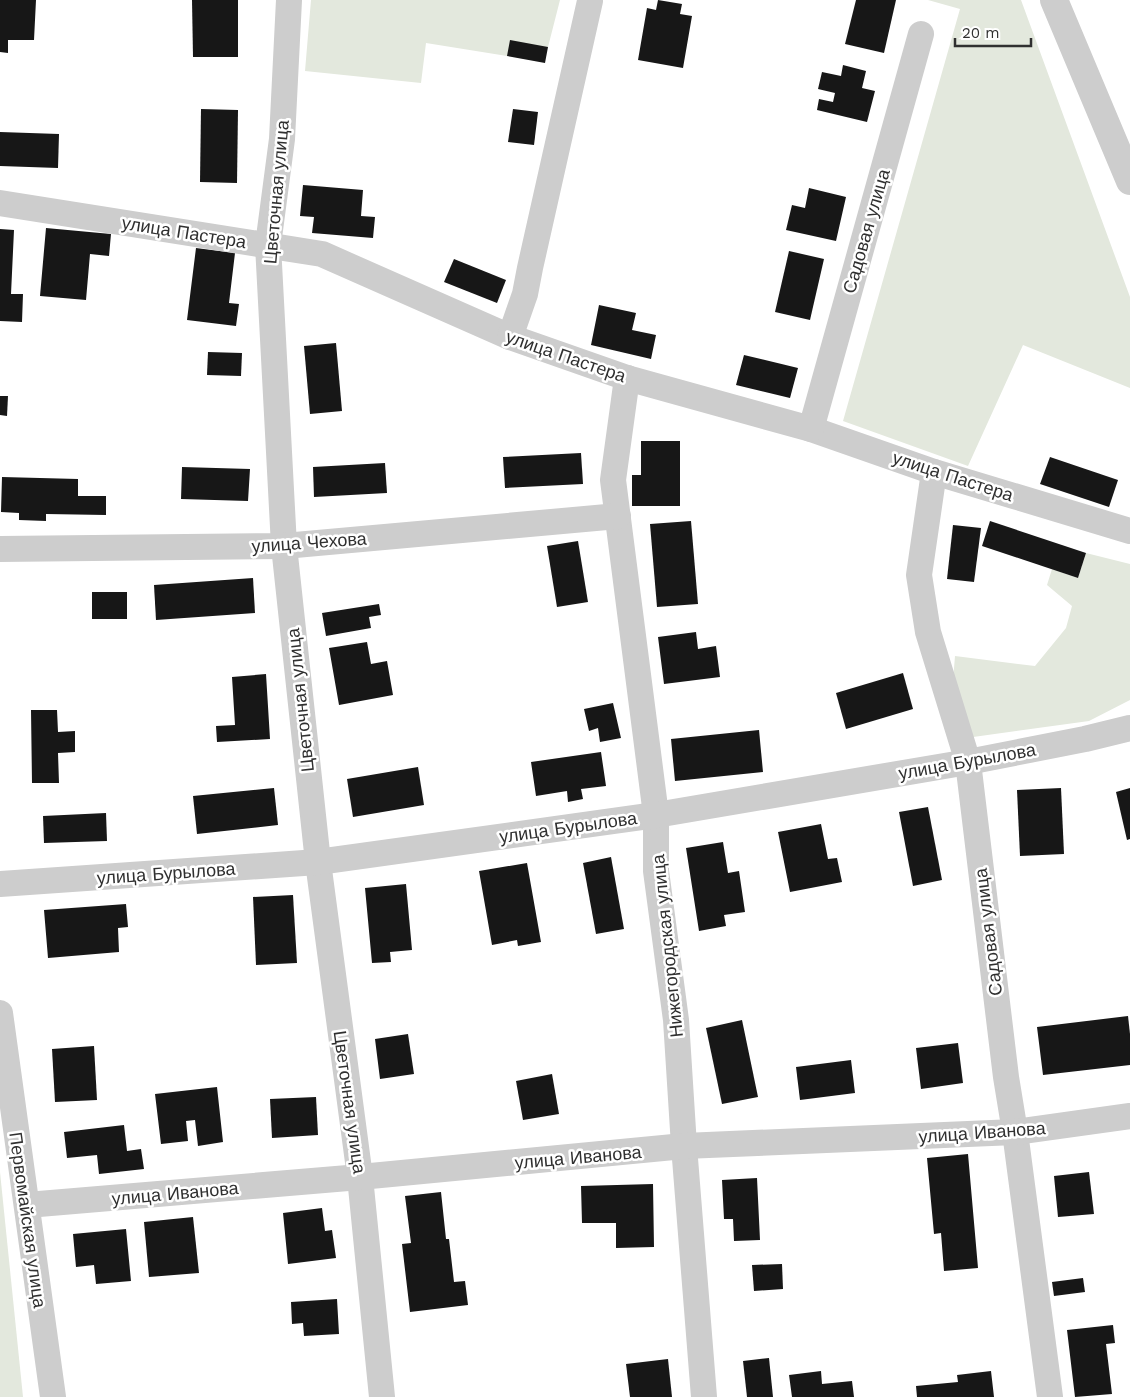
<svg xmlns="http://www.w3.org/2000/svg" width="1130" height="1397" viewBox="0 0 1130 1397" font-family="'Work Sans',sans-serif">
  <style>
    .green { fill: #e3e8dd }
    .building { fill: #171717 }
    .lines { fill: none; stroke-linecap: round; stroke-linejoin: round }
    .minor { stroke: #cdcdcd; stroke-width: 26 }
    .tertiary { stroke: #cdcdcd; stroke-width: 28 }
    .labels { text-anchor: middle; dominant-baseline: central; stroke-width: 5; stroke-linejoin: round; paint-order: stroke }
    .street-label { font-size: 18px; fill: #303030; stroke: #fff }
  </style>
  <rect width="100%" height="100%" fill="#fff"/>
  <!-- green -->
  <g class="green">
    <path d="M311,0H560L548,47L507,56L426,43L421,83L305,71Z"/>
    <path d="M928,0H1021L1130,297V388L1023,345L968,466L843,421L960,9Z"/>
    <path d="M1086,553L1130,564V700L1089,721L966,738L951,705L955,656L1035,666L1066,628L1072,606L1047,585L1052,569L1078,578Z"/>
    <path d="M0,1172L23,1397H0Z"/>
  </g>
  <!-- building -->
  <g class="building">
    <path d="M0,0H36L34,40H8V53L0,52Z"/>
    <path d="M192,0H238V57H193Z"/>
    <path d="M658,0L682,4L680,14L692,16L683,68L638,60L647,8L656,10Z"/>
    <path d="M856,0H896L884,53L845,44Z"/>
    <path d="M510,40L548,47L545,63L507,56Z"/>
    <path d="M843,65L866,71L862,88L875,91L867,122L817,110L819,99L833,102L835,93L818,89L822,72L841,76Z"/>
    <path d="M201,109L238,110L237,183L200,182Z"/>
    <path d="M513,109L538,112L534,145L508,142Z"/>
    <path d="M0,132L59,134L58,168L0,166Z"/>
    <path d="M303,185L363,190L361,216L375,217L373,238L312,233L314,217L300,216Z"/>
    <path d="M809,188L846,197L836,241L786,230L792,205L805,208Z"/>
    <path d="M46,228L111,234L109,256L90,254L86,300L40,296Z"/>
    <path d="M0,229L14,230L11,294H23L22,322L0,321Z"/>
    <path d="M196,248L235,253L229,303L239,304L236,326L187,320Z"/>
    <path d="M789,251L824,259L810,320L775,312Z"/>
    <path d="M454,259L506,280L497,303L444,282Z"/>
    <path d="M599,305L636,313L632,330L656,335L651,359L591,345Z"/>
    <path d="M336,343L342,411L310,414L304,346Z"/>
    <path d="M208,352L242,353L241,376L207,375Z"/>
    <path d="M744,355L798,368L790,398L736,385Z"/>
    <path d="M0,396H8L7,416L0,415Z"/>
    <path d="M641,441H680V506H632V475H641Z"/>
    <path d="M581,453L583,484L505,488L503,457Z"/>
    <path d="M1050,457L1118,480L1109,507L1040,484Z"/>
    <path d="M385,463L387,493L314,497L313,467Z"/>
    <path d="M182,467L250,469L248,501L181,499Z"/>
    <path d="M2,477L78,479V496H106V515L46,514V521L19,520V513L1,512Z"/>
    <path d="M691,521L698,604L657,607L650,524Z"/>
    <path d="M990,521L1086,553L1078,578L982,546Z"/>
    <path d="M953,525L981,528L974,582L947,579Z"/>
    <path d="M578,541L588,602L557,607L547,546Z"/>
    <path d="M253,578L255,613L156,620L154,585Z"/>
    <rect x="92" y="592" width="35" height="27"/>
    <path d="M379,604L381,615L369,617L371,628L326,636L322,613Z"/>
    <path d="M696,632L698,649L716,646L720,677L664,684L658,637Z"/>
    <path d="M367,642L371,664L387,661L393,695L339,705L329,648Z"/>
    <path d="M903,673L913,709L846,729L836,693Z"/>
    <path d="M266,674L270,739L217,742L216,726L235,725L232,677Z"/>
    <path d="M613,703L621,738L600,742L598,728L589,731L584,709Z"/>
    <path d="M31,710H57L58,732L75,731V752L58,753L59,783H32Z"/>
    <path d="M759,730L763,772L675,781L671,739Z"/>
    <path d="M601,752L606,786L581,789L583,799L568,802L567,791L536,796L531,762Z"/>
    <path d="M418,767L424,805L353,817L347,779Z"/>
    <path d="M274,788L278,825L197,834L193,796Z"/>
    <path d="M1061,788L1064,854L1020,856L1017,790Z"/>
    <path d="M1130,788V839L1127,840L1116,792Z"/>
    <path d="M928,807L942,880L913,886L899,812Z"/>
    <path d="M106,813L107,841L44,843L43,816Z"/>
    <path d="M821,824L828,859L837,858L842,882L790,892L778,832Z"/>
    <path d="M723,842L728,873L739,871L745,912L724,915L726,926L699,931L686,848Z"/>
    <path d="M611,857L624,929L596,934L583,863Z"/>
    <path d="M527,863L541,942L518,946L517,940L492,945L479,871Z"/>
    <path d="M406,884L412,950L390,952L391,962L372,963L365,888Z"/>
    <path d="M293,895L297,963L256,965L253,897Z"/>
    <path d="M126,904L128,927L118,928L119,952L48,958L44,910Z"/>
    <path d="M1128,1016L1130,1034V1065L1043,1075L1037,1027Z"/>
    <path d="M742,1020L758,1097L722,1104L706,1028Z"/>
    <path d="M408,1034L414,1074L380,1079L375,1039Z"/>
    <path d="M958,1043L963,1083L921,1089L916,1048Z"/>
    <path d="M94,1046L97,1100L55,1102L52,1049Z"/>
    <path d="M851,1060L855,1093L800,1100L796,1067Z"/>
    <path d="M552,1074L559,1114L523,1120L516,1081Z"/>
    <path d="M217,1087L223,1142L198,1146L195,1120L186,1121L188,1141L161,1144L155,1094Z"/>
    <path d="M316,1097L318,1135L272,1138L270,1099Z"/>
    <path d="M124,1125L127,1151L141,1149L144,1169L99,1174L97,1155L67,1158L64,1132Z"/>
    <path d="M968,1154L978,1268L944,1271L941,1233L934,1234L927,1158Z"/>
    <path d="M1089,1172L1094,1214L1058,1217L1054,1176Z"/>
    <path d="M757,1178L760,1240L734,1241L733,1219H724L722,1180Z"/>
    <path d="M653,1184L654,1247L616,1248V1223H582L581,1186Z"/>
    <path d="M441,1192L446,1239H449L454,1282L465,1281L468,1305L410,1312L402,1244L411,1243L405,1196Z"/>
    <path d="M322,1208L325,1231L332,1230L336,1258L288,1264L283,1213Z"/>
    <path d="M193,1217L199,1273L149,1277L144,1222Z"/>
    <path d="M126,1229L131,1281L96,1284L94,1265L76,1267L73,1234Z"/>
    <path d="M782,1264L783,1289L754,1291L752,1265Z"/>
    <path d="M1083,1278L1085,1292L1054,1296L1052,1282Z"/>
    <path d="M337,1299L339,1334L304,1336L303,1323L292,1324L291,1302Z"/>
    <path d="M1113,1325L1115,1343L1106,1344L1112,1394L1075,1397L1067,1330Z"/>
    <path d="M769,1358L773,1397H747L743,1361Z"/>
    <path d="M668,1359L672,1397H630L626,1364Z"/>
    <path d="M821,1371L822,1384L852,1381L854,1397H792L789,1375Z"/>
    <path d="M991,1371L994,1397H917L916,1386L958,1382L957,1375Z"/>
  </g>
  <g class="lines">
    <!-- minor -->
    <g class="minor">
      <path d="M289,0L282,139L268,245L284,546L318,862L360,1177L382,1397"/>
      <path d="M0,203L322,254L510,337L627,378L811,429L934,472L1130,531"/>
      <path d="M510,337L525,294L530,268L590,1"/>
      <path d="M627,378L613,480L656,815V871L676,1020L684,1146L704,1397"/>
      <path d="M811,429L921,34"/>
      <path d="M934,472L919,575L928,632L968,762L1006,1077L1015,1132L1050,1397"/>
      <path d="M0,549L284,546L618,516"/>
      <path d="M0,884L318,862L656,815L968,762L1085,739L1130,728"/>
      <path d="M0,1013L53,1397"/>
      <path d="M27,1205L360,1177L684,1146L1015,1132L1130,1116"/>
    </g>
    <!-- tertiary -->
    <path class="tertiary" d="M1054,0L1130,181"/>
  </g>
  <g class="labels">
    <!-- street labels -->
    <g class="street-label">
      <text transform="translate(276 192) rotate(-85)">Цветочная улица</text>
      <text transform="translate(866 231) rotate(-74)">Садовая улица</text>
      <text transform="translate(184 232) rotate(9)">улица Пастера</text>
      <text transform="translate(566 356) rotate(19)">улица Пастера</text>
      <text transform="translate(953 476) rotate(18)">улица Пастера</text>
      <text transform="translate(309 542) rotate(-4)">улица Чехова</text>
      <text transform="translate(300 700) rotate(-96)">Цветочная улица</text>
      <text transform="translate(967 761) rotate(-10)">улица Бурылова</text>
      <text transform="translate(568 827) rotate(-8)">улица Бурылова</text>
      <text transform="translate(166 873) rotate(-4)">улица Бурылова</text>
      <text transform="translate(988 932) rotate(-97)">Садовая улица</text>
      <text transform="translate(667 946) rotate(-96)">Нижегородская улица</text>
      <text transform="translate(350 1102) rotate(82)">Цветочная улица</text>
      <text transform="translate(982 1132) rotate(-4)">улица Иванова</text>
      <text transform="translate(578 1157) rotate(-5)">улица Иванова</text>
      <text transform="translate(175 1193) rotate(-5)">улица Иванова</text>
      <text transform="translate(28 1220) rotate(82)">Первомайская улица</text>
    </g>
  </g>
  <!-- scale -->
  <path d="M955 38v8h76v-8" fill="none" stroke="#303030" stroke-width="2.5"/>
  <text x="962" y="38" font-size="15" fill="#303030" stroke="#ffffff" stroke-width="4" paint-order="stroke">20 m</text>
</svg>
